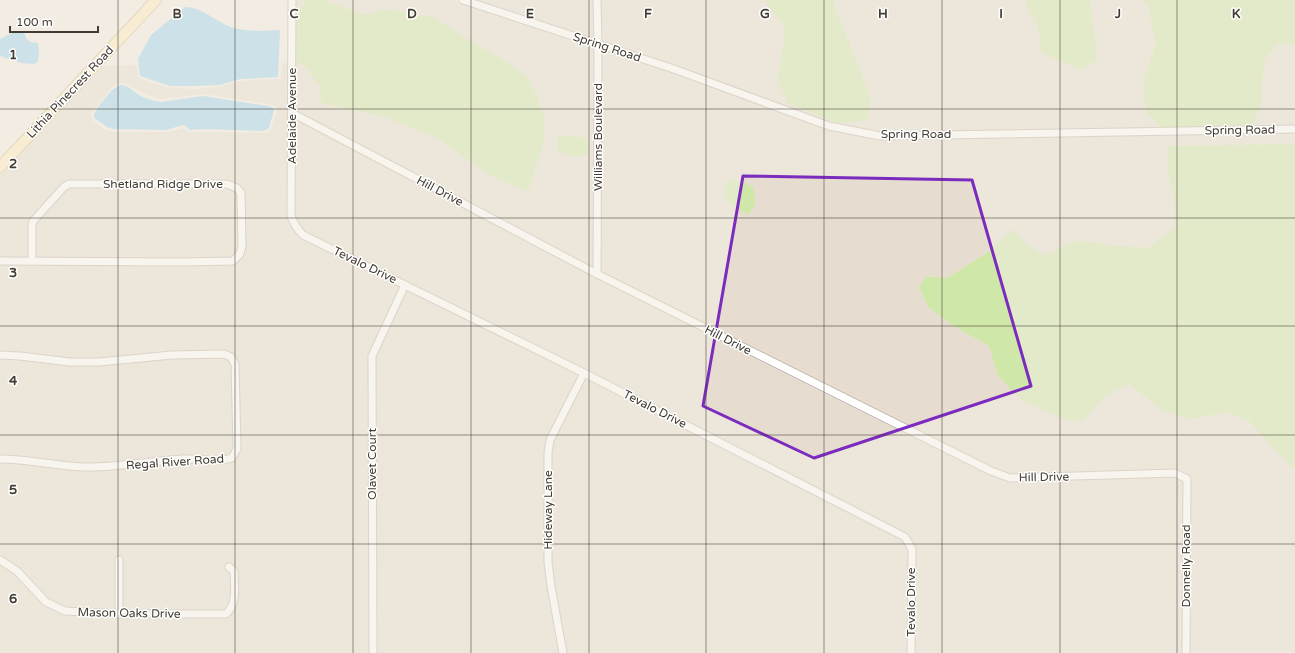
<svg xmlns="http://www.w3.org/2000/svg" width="1295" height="653" viewBox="0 0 1295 653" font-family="'Varela Round',sans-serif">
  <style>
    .residential { fill: #e6ddd0; fill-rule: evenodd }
    .green { fill: #d0e7aa }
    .water { fill: #9dd4f0 }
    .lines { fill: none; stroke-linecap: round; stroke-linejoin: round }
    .street-casing { stroke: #c0b6a8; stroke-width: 9 }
    .secondary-casing { stroke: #d3bd91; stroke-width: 12 }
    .street { stroke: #fff; stroke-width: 7 }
    .secondary { stroke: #ffebbf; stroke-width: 10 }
    .marked { fill: none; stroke: #7b2cbf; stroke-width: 3; stroke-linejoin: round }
    .grid { fill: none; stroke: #433c33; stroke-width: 1; stroke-opacity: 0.55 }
    .labels { text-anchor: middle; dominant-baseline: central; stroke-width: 3; stroke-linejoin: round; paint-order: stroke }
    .street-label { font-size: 12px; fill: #433c33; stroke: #fff }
    .grid-label { font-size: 13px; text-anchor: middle; font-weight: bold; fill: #433c33; stroke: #fff; stroke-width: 3; stroke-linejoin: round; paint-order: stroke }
  </style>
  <rect width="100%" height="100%" fill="#f2ece2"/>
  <!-- residential -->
  <g class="residential">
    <path d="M295,0H307L295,14Z"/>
    <path d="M324,0H453L595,46L593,269L295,111V62L304,66L321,86V103L384,117L439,139L489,175L528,192L544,143L529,78L507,62L477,45L386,9L364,15ZM558,135L589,144V150L587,155L557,148Z"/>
    <path d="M472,0H594L595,39L494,7Z"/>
    <path d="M601,0H764L785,28L782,53L777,79L871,98L834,4V0H1027V5L1038,28L1041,53L1082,70L1096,61V44L1090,0H1143L1148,7L1156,44L1143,81L1159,128L881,133L830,123L734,87L602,41Z"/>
    <path d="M1278,43L1295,45V126H1253L1261,105L1263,75L1265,60Z"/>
    <path d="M602,48L732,93L828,129L880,139L1295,132V144L1167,146L1168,174L1174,199L1175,228L1147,248L1109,245L1076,240L1046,255L1029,246L1012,230L988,252L947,278L928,276L919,287L928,307L953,326L989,346L997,374L1083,421L1105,396L1129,384L1160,409L1190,420L1226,412L1248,420L1273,448L1295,469V652H1189L1190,480L1191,478L1190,476L1011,475L992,468L600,272Z"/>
    <path d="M288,62V216L292,228L298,235L401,286L371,348L368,356L369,653H0V563L15,573L43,604L65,614L228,616L234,610L238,600L237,571L228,563L224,568L230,573L231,599L228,608L225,610L122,611V557H115V611L66,608L48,600L20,569L0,556V462L137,466L186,462L223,464L233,460L240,449L239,364L233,355L70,359L0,352V264L234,265L238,262L243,255L245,246V196L244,191L240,186L228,181L61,185L30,220L29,226V258H0V171L99,66L136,65L138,77L149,82L170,88L194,89L220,87L240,81L280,79L281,77L282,64ZM122,83L127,84L138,91L156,98L161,99L203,94L269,104L275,106L277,110L271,129L267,133L190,132L183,128L168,132H113L106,130L92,120L91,114L110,89L116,84Z"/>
    <path d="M295,118L593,276L594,277H596L1010,481L1174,477L1183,481L1182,653H914L915,547L907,534L588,372L305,232L298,225L295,216Z"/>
    <path d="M70,187H227L235,190L238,194V246L237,253L232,259L36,258V224L66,189Z"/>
    <path d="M407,289L579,374L547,439L544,453L545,563L547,586L559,653H376L375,357Z"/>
    <path d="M223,357L228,359L232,365L233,448L230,455L222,458L81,464L20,456H0V358L19,359L99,365L173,358Z"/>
    <path d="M585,377L903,539L908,549V653H566L554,585L551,562V453L553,441Z"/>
  </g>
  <!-- green -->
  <g class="green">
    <path d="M307,0H324L364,15L386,9L433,17L477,45L507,62L529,78L544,115V143L528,192L489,175L439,139L384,117L321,103L320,86L304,66L295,62V14Z"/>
    <path d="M764,0H834V4L871,98L868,120L838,123L788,104L777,79L782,53L785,28Z"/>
    <path d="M1027,0H1090L1096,44V61L1082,70L1041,53L1038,28L1026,5Z"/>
    <path d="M1143,0H1295V45L1278,43L1265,60L1263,75L1261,105L1253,126L1159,128L1156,121L1146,112L1143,81L1156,44L1148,7Z"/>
    <path d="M558,135L587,138L589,150L588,155C575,156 566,158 557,148Z"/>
    <path d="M1295,144V469L1273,448L1248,420L1226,412L1190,420L1160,409L1129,384L1105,396L1083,421L1064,419L1019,399L997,374L989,346L953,326L928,307L919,287L927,276L947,278L988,252L1012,229L1029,246L1046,255L1076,240L1109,245L1147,248L1175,228L1174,199L1168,174L1167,146Z"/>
    <path d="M726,181H742L753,187L756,204L748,215L731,204L723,195Z"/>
  </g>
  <!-- water -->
  <g class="water">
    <path d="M185,7C203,7 217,23 234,28C249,32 264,31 280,30L278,77L240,79L220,85L194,86H170L140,76L138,59L151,35Z"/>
    <path d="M14,32H24L26,38L30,42L38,43L39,53L38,61L34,64L22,63L0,56V39Z"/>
    <path d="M121,85C128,86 131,89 136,93C143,98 153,101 161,102L203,96L268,106L273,108L274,110L269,128L266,130L261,131L204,129L190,130L184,125L179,126L167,130L113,129L107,127L94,118V114C100,105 110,88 121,85Z"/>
  </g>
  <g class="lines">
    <defs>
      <g id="street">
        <path d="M292,0L291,216C294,224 297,229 303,235L584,373L905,537L912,549L911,653"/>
        <path d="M463,0L671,68L829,126L880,136L1295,129"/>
        <path d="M292,113L597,274L991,471L1010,478L1175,473L1187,479L1186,653"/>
        <path d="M0,261L182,262L233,261L240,254L242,246L241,193L237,188L227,184H69L64,187L33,221L32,226V261"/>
        <path d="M597,274L598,44L597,0"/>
        <path d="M0,355L20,356L70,362H99L172,355L224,354L231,357L235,364L237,449L232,458C216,463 200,458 184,459C150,461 116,468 83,467C55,466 28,459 0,459"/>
        <path d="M0,560L17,571L46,602L65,611L119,614H226C238,603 234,586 234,571L229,567"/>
        <path d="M119,614V560"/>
        <path d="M373,651L372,356L405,285"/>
        <path d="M563,653L551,586L548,562V453L550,440L584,373"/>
      </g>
      <path id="secondary" d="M0,167L156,0"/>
    </defs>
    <!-- street casing -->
    <use href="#street" class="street-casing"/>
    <!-- secondary casing -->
    <use href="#secondary" class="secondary-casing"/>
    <!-- street -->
    <use href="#street" class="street"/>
    <!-- secondary -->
    <use href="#secondary" class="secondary"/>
  </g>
  <!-- marked area -->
  <path d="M0 0H1295V653H0ZM743,176L972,180L1031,386L814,458L703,406Z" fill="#f2ece2" fill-opacity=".55" fill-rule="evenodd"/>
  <path class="marked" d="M743,176L972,180L1031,386L814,458L703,406Z"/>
  <!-- grid -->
  <path class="grid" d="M118,0V653M235,0V653M353,0V653M471,0V653M589,0V653M706,0V653M824,0V653M942,0V653M1060,0V653M1177,0V653M0,109H1295M0,218H1295M0,326H1295M0,435H1295M0,544H1295"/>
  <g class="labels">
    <!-- street labels -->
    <g class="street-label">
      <text transform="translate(607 47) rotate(18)">Spring Road</text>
      <text transform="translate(70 92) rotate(-47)">Lithia Pinecrest Road</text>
      <text transform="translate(292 116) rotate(-90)">Adelaide Avenue</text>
      <text transform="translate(1240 130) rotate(-1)">Spring Road</text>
      <text x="916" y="134">Spring Road</text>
      <text transform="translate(598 137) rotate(-90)">Williams Boulevard</text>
      <text x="163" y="184">Shetland Ridge Drive</text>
      <text transform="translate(440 191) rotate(28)">Hill Drive</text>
      <text transform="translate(365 265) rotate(26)">Tevalo Drive</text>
      <text transform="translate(728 340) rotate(27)">Hill Drive</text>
      <text transform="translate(655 409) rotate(27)">Tevalo Drive</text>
      <text transform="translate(175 462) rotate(-4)">Regal River Road</text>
      <text transform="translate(372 464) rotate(-90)">Olavet Court</text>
      <text transform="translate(1044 477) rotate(-1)">Hill Drive</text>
      <text transform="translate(548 510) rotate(-90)">Hideway Lane</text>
      <text transform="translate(1186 566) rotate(-90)">Donnelly Road</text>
      <text transform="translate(911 602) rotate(-90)">Tevalo Drive</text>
      <text transform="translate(129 613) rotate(1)">Mason Oaks Drive</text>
    </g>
  </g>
  <g class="grid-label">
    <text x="177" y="18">B</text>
    <text x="294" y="18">C</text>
    <text x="412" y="18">D</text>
    <text x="530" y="18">E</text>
    <text x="648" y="18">F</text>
    <text x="765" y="18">G</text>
    <text x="883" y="18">H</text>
    <text x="1001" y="18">I</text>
    <text x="1118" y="18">J</text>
    <text x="1236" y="18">K</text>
    <text x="13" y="59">1</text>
    <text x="13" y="168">2</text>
    <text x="13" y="277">3</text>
    <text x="13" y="385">4</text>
    <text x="13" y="494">5</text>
    <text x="13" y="603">6</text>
  </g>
  <!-- scale -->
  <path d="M10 26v6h88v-6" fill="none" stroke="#433c33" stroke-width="2"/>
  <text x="16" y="26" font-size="12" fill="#433c33" stroke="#ffffff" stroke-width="3" paint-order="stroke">100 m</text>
</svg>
